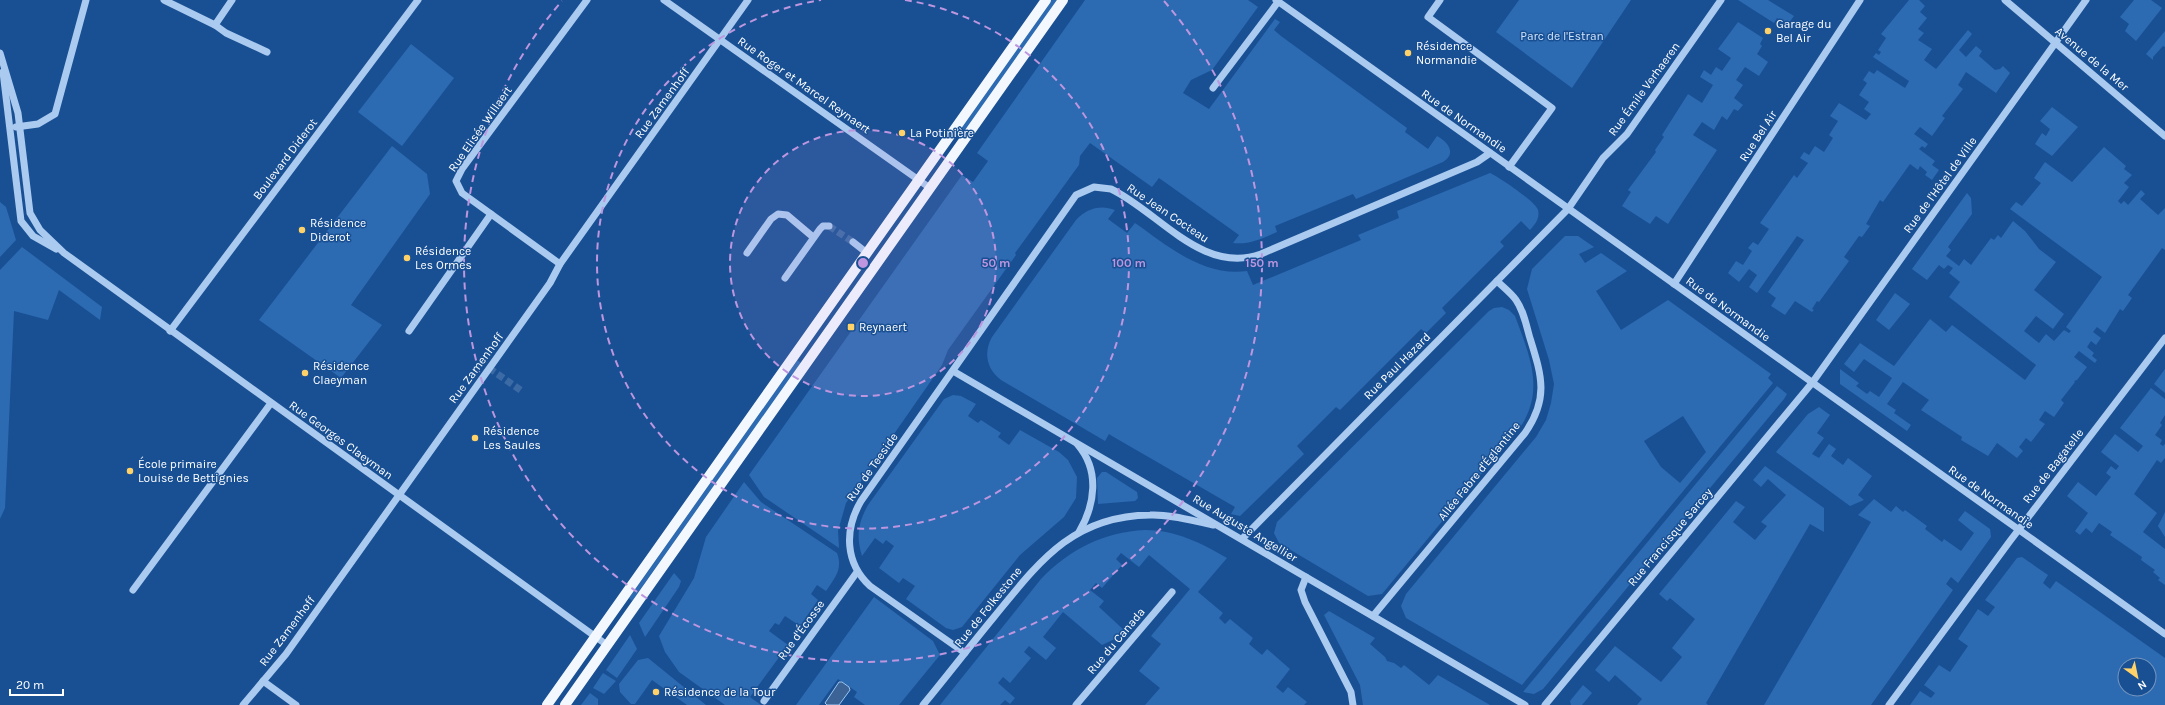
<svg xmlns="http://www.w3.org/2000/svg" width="2165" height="705" viewBox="0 0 2165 705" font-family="Karla,sans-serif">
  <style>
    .green { fill: #2c6ab2; fill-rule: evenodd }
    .water { fill: #3b6395; stroke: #9cc5f2 }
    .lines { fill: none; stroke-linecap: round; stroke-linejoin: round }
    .minor-tunnel { stroke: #3c6aa4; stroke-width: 7; stroke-dasharray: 7 3.5; stroke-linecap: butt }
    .minor { stroke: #aacaf0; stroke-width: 7 }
    .major { stroke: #f3f8ff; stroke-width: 10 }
    .ring { fill: none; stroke: #bd96df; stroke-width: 2; stroke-dasharray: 7 5 }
    .poi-dot { fill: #ffd169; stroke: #195094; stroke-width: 1.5 }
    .labels { text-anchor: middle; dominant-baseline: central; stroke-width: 3; stroke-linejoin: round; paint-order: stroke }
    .poi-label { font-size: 12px; fill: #fff; stroke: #195094; text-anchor: start }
    .park-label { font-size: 12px; fill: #d0e4fb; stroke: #195094 }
    .street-label { font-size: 12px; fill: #fff; stroke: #195094 }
    .centre { fill: #bd96df; stroke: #195094; stroke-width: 2 }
    .ring-label { font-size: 12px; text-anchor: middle; font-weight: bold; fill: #bd96df; stroke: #195094; stroke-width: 3; stroke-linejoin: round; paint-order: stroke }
  </style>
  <rect width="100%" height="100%" fill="#195094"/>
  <!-- green -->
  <g class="green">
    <path d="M1051,0H1057L963,135L958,132Z"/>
    <path d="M1085,0H1248L1258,7L1212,70L1191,80L1183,93L1209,109L1275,19L1280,22L1274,30L1281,36L1407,128L1405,132L1428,149L1437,136C1448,142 1457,153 1443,162L1356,199L1353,194L1275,226L1277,232C1263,238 1249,245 1233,243L1239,235L1159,178L1152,187L1090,143L1080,156L1079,165L1015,253L1016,255L948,350L942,365L846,503L838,531L839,548L764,497L749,475L962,175L973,182L988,161L977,153Z"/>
    <path d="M1519,0H1631L1572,88L1496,32Z"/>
    <path d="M1738,0H1768L1794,16L1788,24L1777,18L1774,23Z"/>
    <path d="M1909,0H1919L1925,6L1920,12L1927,18L1918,29L1924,33L1918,40L1932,49L1924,60L1936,69L1968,30L1972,34L1959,50L1966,57L1976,46L1982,51L1979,56L1995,70L2000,69L2003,66L2010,73L1996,93L1966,72L1958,85L1963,89L1942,116L1945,118L1932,136L1920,127L1914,134L1928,144L1925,148L1922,146L1919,149L1935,161L1932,165L1939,170L1932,180L1925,175L1927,172L1920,166L1918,170L1910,164L1883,202L1880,200L1866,224L1870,226L1862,237L1859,236L1844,257L1849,261L1819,302L1817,301L1812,309L1814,310L1812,312L1795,301L1785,315L1771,306L1776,298L1768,292L1804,240L1797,236L1757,293L1749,287L1757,275L1749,269L1739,282L1728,273L1736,261L1743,265L1752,251L1748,248L1753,242L1758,245L1769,229L1760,223L1794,175L1797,178L1808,163L1800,158L1804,152L1809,155L1815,146L1824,152L1833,138L1829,135L1838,121L1830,116L1839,103L1866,120L1871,114L1864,109L1869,102L1859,95L1867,83L1863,80L1869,71L1874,74L1877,70L1905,88L1909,81L1873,57L1876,53L1879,55L1881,52L1878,50L1886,38L1881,34Z"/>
    <path d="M2134,0H2151L2162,8L2136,41L2125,31L2129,24L2120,17Z"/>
    <path d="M1738,22L1763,38L1760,44L1762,46L1757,54L1768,62L1759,76L1745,67L1736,80L1743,85L1734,98L1743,105L1738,111L1734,109L1727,120L1722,116L1714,130L1702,122L1693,135L1717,150L1668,224L1656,216L1650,224L1622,206L1631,192L1628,190L1656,152L1655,150L1664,137L1662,135L1688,94L1702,103L1713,85L1700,77L1704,70L1711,75L1716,67L1722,71L1731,58L1718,49Z"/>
    <path d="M2165,31V47L2163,46L2153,57V60L2146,54Z"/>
    <path d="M411,44L454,78L402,146L358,112Z"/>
    <path d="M2052,107L2078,127L2052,156L2035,144L2042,133L2046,136L2050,129L2040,121Z"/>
    <path d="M392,146L427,174L430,194L351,305L382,325L341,378L259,320Z"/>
    <path d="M2104,147L2126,166L2124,169L2132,175L2124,183L2129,187L2118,201L2121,204L2124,201L2128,205L2141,190L2145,194L2140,199L2158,215L2165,208V250L2162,248L2128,295L2132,298L2123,311L2120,309L2105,333L2097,327L2093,332L2101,338L2096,345L2091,341L2087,347L2094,353L2092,356L2097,360L2095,363L2079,351L2074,357L2087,367L2077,380L2074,381L2075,382L2061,400L2064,403L2054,417L2045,411L2039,420L2045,424L2031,442L2026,438L2019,447L2023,451L2017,458L1997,443L1988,456L1961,440L1962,437L1921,410L1929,400L1903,382L1887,404L1896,410L1894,413L1911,425L1907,431L1840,384V369L1859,383L1856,386L1867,394L1870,391L1879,397L1892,378L1864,359L1854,372L1844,364L1860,343L1894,366L1930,319L1946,332L1952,325L2025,380L2036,365L1949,297L1960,282L1949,273L1953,268L1948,265L1944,269L1939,265L1927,280L1912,269L1967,193L1971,198L1972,214L1948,247L1951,250L1946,256L1959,266L1964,259L1971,265L1991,238L1994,240L1998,235L2001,238L2013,221L2025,231L2039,249L2056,262L2034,290L2064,314L2053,329L2036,316L2024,331L2039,343L2046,334L2054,341L2064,330L2069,333L2071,331L2066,327L2102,277L2010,209L2016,202L2022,206L2041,183L2034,178L2045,162L2072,182Z"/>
    <path d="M1490,173C1499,177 1536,202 1538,210C1540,219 1535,224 1530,230L1521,221L1500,242L1504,246L1442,308L1446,313L1426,333L1421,329L1340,410L1336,407L1297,446L1304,454L1240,516L1231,514L1235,507L1112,436L1109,434L1105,441L1001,380C987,370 983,353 992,337L1076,220C1086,209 1100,204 1115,210L1108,219L1127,233L1135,223C1168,246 1203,277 1247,271L1253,285L1361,240L1358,235L1399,218L1397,211Z"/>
    <path d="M0,202L6,207L16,240L0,257Z"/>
    <path d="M1565,236H1578L1594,247L1579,254L1585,263L1601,253L1627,271L1596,291L1621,330L1668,300L1771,374L1768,378L1773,383L1522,685L1406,618L1401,606L1406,594L1536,437L1546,420L1551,403L1554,384L1549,360L1527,289L1532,269ZM1683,416L1706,452L1680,483L1661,467L1644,441Z"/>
    <path d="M22,247L102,307L100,320L59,290L48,320L14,311L5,508L0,519V270Z"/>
    <path d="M1895,293L1910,304L1889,330L1876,320Z"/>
    <path d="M1502,307L1509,310L1515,316C1529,354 1545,389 1521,426L1382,594L1368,596L1279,543L1274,533L1277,522L1489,311L1494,308Z"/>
    <path d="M797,360L801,363L632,601L629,598Z"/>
    <path d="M2165,369V393L2154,384Z"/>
    <path d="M1777,386L1787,394L1784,399L1543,689L1534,694L1523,692Z"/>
    <path d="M2151,388L2165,399V415L2160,423L2162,425L2155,435L2162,440L2160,444L2163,446L2165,444V458L2161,463L2157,460L2134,494L2157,513L2143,532L2165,549V585L2158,580L2160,578L2153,572L2155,570L2141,560L2142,557L2110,535L2112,532L2099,523L2092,533L2086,528L2080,535L2075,531L2088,513L2067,496L2078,482L2096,496L2111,477L2106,473L2111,466L2116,470L2119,466L2101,452L2115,434L2138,452L2143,446L2120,428Z"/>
    <path d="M953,395L961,396L976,404L968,416L978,423L981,420L1001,433L998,437L1009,445L1020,430L1059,452L1068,460L1077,477L1076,498L1064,517L1020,555L962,627L953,630L946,628L906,599L915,586L903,578L899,583L879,568L894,546L886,540L883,544L875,538L862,556C856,537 858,523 868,505L944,399Z"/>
    <path d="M1819,407L1830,415L1817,433L1824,438L1812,454L1819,458L1829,444L1836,449L1831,456L1843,465L1848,458L1872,476L1858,495L1864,500L1850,506L1776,452L1808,414Z"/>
    <path d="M1765,466L1824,508V532L1810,524L1706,703L1708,705H1637L1642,699L1615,675L1609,682L1595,670L1615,646L1661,682L1682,657L1672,648L1695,619L1670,598L1667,601L1659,594L1736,501L1745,507L1733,522L1755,540L1767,526L1761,522L1786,495L1768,479L1761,487L1753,480Z"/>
    <path d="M1102,472H1106L1137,492L1138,498L1135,501L1098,504L1097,478Z"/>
    <path d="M744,482L761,502L837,553C843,569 835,578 826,591L817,585L811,594L818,600L800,626L785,616L779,625L775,623L769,631L788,645L750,697L761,705H725L679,672L665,652L659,636L694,578L706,537Z"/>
    <path d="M1874,499L1891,512L1896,506L1903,512L1905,510L1927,526L1925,529L1942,542L1944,539L1961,551L1974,533L1958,520L1965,511L1990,529L1991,537L1958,583L1951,577L1946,584L1953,590L1871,705H1764L1871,522L1858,515Z"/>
    <path d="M2165,512V537L2158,526Z"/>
    <path d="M1145,530C1176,530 1201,543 1227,558L1198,592L1223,613L1219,618L1225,624L1230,619L1253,638L1249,644L1262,655L1267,649L1290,669L1276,687L1283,693L1288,687L1307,702L1304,705H1145L1160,688L1139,671L1161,644L1151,636L1190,589L1149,555L1139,567L1121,553L1116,559L1122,565L1102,588L1096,583L1090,590L1104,601L1099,607L1125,631L1117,638L1102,645L1063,612L1043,637L1056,648L1046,660L1029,646L1024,652L1031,658L1010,683L1003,677L998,683L1015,698L1010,704L1005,700L1000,705H940L1041,579C1070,549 1104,532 1145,530Z"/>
    <path d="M2022,557L2048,575L2043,583L2050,589L2056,581L2165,658V705H1910L1920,691L1931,698L1935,693L1924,685L1939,665L1950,672L1968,646L1958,639L1978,609L1988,616L1995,607L1985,600L2017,558ZM2125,665H2149V689H2125Z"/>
    <path d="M674,573L681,581L679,587L645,637L639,623Z"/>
    <path d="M874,597L933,641L940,655L899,705H865L854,697L857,692L838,679L819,705H796Z"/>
    <path d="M1329,611L1375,638L1370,644L1385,657L1387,661L1394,663L1401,668L1404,665L1429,685L1438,675L1490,705H1363L1360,685L1324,615Z"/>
    <path d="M630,635L637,649L617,678L606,670Z"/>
    <path d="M648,658L706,705H687L652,680L635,704H631L620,692L619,684L638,660Z"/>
    <path d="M603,673L616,681L604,694L593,688Z"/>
    <path d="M1583,685L1592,693L1582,705H1571L1570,701Z"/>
    <path d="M590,693L598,699V705H581Z"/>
  </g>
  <!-- water -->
  <path class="water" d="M839,682H842L849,687L850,690L839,705H827L825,703Z"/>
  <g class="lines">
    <!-- minor-tunnel -->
    <g class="minor-tunnel">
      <path d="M829,226L853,242"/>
      <path d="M489,368L522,391"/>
    </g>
    <!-- minor -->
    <g class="minor">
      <path d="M164,0L215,25L232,0"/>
      <path d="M664,0L930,188"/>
      <path d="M1276,0L2165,634"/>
      <path d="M1440,0L1428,17L1552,108L1509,167"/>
      <path d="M2005,0L2165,136"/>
      <path d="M215,25L226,33L267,52"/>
      <path d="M0,53L18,113L30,213L40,230L64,253L607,645"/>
      <path d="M3,72L21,221L33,236L56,249"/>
      <path d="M1213,88L1278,2"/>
      <path d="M16,127L38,124L55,114L86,0"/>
      <path d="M853,242L867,253"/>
      <path d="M747,253L771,219L778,214L787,215L813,237"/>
      <path d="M560,264L462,193L456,181L462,169L587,0"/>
      <path d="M785,278L820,229L823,226H829"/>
      <path d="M1674,284L1860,0"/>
      <path d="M170,331L418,0"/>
      <path d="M409,331L491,214"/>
      <path d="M953,371L1525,705"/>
      <path d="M1078,445C1100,471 1095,505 1079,532"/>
      <path d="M1242,539L1568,209L1603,158L1627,134L1721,0"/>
      <path d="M1306,577L1301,590L1305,602L1351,692L1353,705"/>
      <path d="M133,590L271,403"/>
      <path d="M1373,616L1525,433C1550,397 1541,374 1529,335C1526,323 1523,310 1516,300C1511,293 1503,287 1497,281"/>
      <path d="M965,653L870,586C845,563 844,530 861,501L1076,195L1094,187L1111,189C1159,212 1202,275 1261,254L1477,162L1490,153"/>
      <path d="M263,681L296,705"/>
      <path d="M764,701L857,572"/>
      <path d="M243,705L286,654L550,283L560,264L748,0"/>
      <path d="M923,705C947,676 970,646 994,617C1039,562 1072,516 1150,515C1171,514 1193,521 1213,525"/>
      <path d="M1076,705L1172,592"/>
      <path d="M1545,705L1812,383L2086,0"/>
      <path d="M1889,705L2010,541L2165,338"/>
    </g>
    <!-- major -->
    <g class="major">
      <path d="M547,705L1046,0"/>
      <path d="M565,705L1063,0"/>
    </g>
  </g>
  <!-- distance rings -->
  <circle cx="863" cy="263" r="133" fill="#bd96df" fill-opacity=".12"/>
  <g class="ring">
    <circle cx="863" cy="263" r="133"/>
    <path d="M905 0A266 266 0 1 1 821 0"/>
    <path d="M1164 1A399 399 0 1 1 562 1"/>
  </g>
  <!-- markers -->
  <g class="poi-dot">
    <circle cx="1768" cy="31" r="4"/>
    <circle cx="1408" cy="53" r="4"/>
    <circle cx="902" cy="133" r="4"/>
    <circle cx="302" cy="230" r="4"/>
    <circle cx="407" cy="258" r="4"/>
    <rect x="847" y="323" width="8" height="8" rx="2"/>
    <circle cx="305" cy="373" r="4"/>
    <circle cx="475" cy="438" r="4"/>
    <circle cx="130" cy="471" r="4"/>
    <circle cx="656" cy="692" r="4"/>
  </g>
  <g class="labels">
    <!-- poi labels -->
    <g class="poi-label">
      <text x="1776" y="24">Garage du<tspan x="1776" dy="14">Bel Air</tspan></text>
      <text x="1416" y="46">Résidence<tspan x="1416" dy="14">Normandie</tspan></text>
      <text x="910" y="133">La Potinière</text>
      <text x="310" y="223">Résidence<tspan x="310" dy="14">Diderot</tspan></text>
      <text x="415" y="251">Résidence<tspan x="415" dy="14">Les Ormes</tspan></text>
      <text x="859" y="327">Reynaert</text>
      <text x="313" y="366">Résidence<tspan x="313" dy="14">Claeyman</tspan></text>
      <text x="483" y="431">Résidence<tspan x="483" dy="14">Les Saules</tspan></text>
      <text x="138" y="464">École primaire<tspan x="138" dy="14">Louise de Bettignies</tspan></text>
      <text x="664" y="692">Résidence de la Tour</text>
    </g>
    <!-- park labels -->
    <g class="park-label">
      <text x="1562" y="36">Parc de l'Estran</text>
    </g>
    <!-- street labels -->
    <g class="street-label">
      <text transform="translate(2092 59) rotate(40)">Avenue de la Mer</text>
      <text transform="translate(804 85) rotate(35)">Rue Roger et Marcel Reynaert</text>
      <text transform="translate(1644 89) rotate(-54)">Rue Émile Verhaeren</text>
      <text transform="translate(662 103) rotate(-54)">Rue Zamenhoff</text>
      <text transform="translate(1464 121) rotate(35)">Rue de Normandie</text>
      <text transform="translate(480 129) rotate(-55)">Rue Elisée Willaert</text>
      <text transform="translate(1758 136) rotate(-57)">Rue Bel Air</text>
      <text transform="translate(285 159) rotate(-53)">Boulevard Diderot</text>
      <text transform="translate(1940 185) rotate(-54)">Rue de l'Hôtel de Ville</text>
      <text transform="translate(1168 213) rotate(34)">Rue Jean Cocteau</text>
      <text transform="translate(1728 309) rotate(36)">Rue de Normandie</text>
      <text transform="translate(1397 366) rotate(-45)">Rue Paul Hazard</text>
      <text transform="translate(476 368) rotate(-54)">Rue Zamenhoff</text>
      <text transform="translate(341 440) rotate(36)">Rue Georges Claeyman</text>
      <text transform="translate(2053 466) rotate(-52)">Rue de Bagatelle</text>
      <text transform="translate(872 467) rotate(-55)">Rue de Teeside</text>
      <text transform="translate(1479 471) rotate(-51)">Allée Fabre d'Églantine</text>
      <text transform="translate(1991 497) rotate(35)">Rue de Normandie</text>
      <text transform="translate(1245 528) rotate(31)">Rue Auguste Angellier</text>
      <text transform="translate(1670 537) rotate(-50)">Rue Francisque Sarcey</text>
      <text transform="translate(988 607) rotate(-51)">Rue de Folkestone</text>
      <text transform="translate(801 630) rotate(-54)">Rue d'Écosse</text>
      <text transform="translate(287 631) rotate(-53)">Rue Zamenhoff</text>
      <text transform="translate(1116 641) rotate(-50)">Rue du Canada</text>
    </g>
  </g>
  <circle cx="863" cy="263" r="6" class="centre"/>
  <g class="ring-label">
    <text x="996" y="267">50 m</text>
    <text x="1129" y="267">100 m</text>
    <text x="1262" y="267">150 m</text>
  </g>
  <!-- north arrow -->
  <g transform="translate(2137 677) rotate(147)"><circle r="19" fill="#195094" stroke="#7596bf"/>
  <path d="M0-3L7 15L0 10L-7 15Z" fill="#ffd169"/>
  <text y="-6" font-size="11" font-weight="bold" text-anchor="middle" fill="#ffffff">N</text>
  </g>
  <!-- scale -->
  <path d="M10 689v6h53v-6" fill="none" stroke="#ffffff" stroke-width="2"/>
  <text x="16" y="689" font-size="12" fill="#ffffff" stroke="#195094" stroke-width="3" paint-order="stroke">20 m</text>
</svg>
